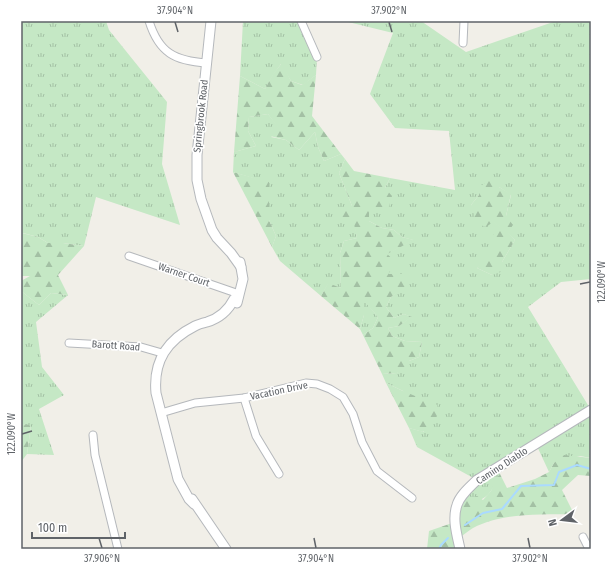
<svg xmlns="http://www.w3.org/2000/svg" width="612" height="570" viewBox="0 0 612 570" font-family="'Fira Sans Condensed',sans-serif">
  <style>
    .grass { fill: url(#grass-tufts); fill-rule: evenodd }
    .forest { fill: url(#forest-firs) }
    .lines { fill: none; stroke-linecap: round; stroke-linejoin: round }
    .stream { stroke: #aadaff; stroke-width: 2 }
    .minor-casing { stroke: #b5b8bc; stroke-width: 9 }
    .tertiary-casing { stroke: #b5b8bc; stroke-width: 11 }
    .minor { stroke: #fff; stroke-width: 7 }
    .tertiary { stroke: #fff; stroke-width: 9 }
    .ticks { fill: none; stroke: #5f6368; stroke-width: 1.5 }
    .labels { text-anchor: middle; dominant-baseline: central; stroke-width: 3.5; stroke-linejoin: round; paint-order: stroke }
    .street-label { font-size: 10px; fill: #5f6368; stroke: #fff }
    .neatline { fill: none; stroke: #5f6368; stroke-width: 1.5 }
    .ticks-label { font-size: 10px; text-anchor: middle; fill: #5f6368 }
  </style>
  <defs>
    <pattern id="grass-tufts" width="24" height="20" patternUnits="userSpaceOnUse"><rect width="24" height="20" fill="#c5e8c5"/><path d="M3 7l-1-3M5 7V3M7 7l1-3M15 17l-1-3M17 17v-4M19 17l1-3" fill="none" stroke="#a3c0a4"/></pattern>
    <pattern id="forest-firs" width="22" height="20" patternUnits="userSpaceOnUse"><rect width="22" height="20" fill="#c5e8c5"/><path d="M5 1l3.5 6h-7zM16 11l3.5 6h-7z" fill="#a3c0a4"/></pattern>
  </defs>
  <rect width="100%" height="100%" fill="#f1efe8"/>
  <!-- grass -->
  <g class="grass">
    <path d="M21,21H106L109,30L167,102L162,164L180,225L96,197L84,246L63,243H48L38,237L23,233L21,234Z"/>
    <path d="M243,21H301L317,57L316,75L303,85L291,81L281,64L273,75L265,89L240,76Z"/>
    <path d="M344,21H421L466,52L556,21H591V220L589,221L591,223V279L561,282L528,307L591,410V458L580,456L554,463L549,472L536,444L497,468L500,474C496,479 495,486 491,491C483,503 469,502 457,504L477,480L417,447L409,428L424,432L403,391L386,383L382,374L397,373L409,361L419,357L422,342L405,341L392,336L388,328L399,326L411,317L404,314L394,318L386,307L391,297L398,291L387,274L386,254L413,240L402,237L394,230L382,228L369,221V212L385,188L390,178L455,190L449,131L395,128L370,94L393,33ZM499,187L511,195L506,216V232L515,240L502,262L492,275L477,268L503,246L502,228L471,205L479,195Z"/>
    <path d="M268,114L280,129L271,137L286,140L299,150L315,132L318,147L324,161L341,154L345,159L339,173L352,206L357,238L344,241L340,253L341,288L328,284L321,296L280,261L272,247L276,236L269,220V183L233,172L234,152L256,146L248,131L249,117Z"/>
    <path d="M21,291L39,305L51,293L68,295L36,322L42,367L64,395L39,409L54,455L27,454L31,426L21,424Z"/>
    <path d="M364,300L378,317L373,328L363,335L360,329L364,315Z"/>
  </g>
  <!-- forest -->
  <g class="forest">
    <path d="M282,63L291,81L302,85L316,75L312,116L341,154L324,161L318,147L315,132L299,150L286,140L270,136L279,129L268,114L249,117L248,131L256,146L234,152L240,76L265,89L273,74Z"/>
    <path d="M345,159L354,171L390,178L385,188L392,196L387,213L369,212V221L382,228L394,230L402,237L414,240L387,254L397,263L388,274H407L410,283L391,297L386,307L394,318L404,314L412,317L399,326L388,328L392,336L405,341L422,342L419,357L409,361L408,369L397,373L382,374L363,335L373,328L378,317L364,301V315L360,329L321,296L328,283L341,288L340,253L344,241L357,238L354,224L334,217L352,206L339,173Z"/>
    <path d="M233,172L269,182V220L276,236L272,247Z"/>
    <path d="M491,178L499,187L511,194L506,216L513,225L507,232L515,240L502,262L506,270L492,275L477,268C486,256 488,251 502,246L488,239L501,228L493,222L486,227L477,224L471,205L479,195L481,186Z"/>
    <path d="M22,233L38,237L48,243H63L84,246L58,275L68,295L51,293L39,305L21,291V281L30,276H21V234Z"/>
    <path d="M386,383L403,391L437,405L438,415L423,432L409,428Z"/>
    <path d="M21,424L31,425L27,454L21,462Z"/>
    <path d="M564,455L591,458V476L578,475L562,490L574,514C540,515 504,512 473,528C468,531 463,535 458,539L460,549H427L429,531L455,522L457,504L477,496L483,500L491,491L496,479L500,474L507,488L535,479L549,472L554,463Z"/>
  </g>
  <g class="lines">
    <!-- stream -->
    <g class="stream">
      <path d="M465,525L483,513L502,509L521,486L554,485L559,472L577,465L591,469"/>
      <path d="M439,549L441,545L448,538"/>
    </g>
    <defs>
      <g id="minor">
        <path d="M149,21C159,53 175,61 207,63"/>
        <path d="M301,21L317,57"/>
        <path d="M463,43L464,21"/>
        <path d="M129,256L239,294"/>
        <path d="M69,343L141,347L162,353"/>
        <path d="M244,398L256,436L279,474"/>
        <path d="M161,413L195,403L244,398L306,383L317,384L330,389L343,397L353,414L362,442L377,471L412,498"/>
        <path d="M93,435L95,455L118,549"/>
        <path d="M583,537L589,549"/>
      </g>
      <g id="tertiary">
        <path d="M211,21L197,155V180L201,199L212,230L217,238L231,253L241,267"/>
        <path d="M237,303L243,279L240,262"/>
        <path d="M192,499L226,549"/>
        <path d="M194,504L189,499L178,479L156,393C153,361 167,340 195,326C199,324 203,323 207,322C220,318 228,311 234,299L238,297"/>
        <path d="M460,549C457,535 452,519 457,505C460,495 470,487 477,480L591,410"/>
      </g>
    </defs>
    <!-- minor casing -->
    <use href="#minor" class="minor-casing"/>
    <!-- tertiary casing -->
    <use href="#tertiary" class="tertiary-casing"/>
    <!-- minor -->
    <use href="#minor" class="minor"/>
    <!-- tertiary -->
    <use href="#tertiary" class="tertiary"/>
  </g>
  <!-- ticks -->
  <path class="ticks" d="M175,22L178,32M389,22L392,32M580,284L590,282M22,434L32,431M99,538L102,548M314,538L316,548M528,538L530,548"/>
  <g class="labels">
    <!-- street labels -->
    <g class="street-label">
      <text transform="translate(201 116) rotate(-84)">Springbrook Road</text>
      <text transform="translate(184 275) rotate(19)">Warner Court</text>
      <text transform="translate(116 346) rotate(4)">Barott Road</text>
      <text transform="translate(279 391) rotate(-12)">Vacation Drive</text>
      <text transform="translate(502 466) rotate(-33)">Camino Diablo</text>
    </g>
  </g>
  <!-- border -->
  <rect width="612" height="570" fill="none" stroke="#ffffff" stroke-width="44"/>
  <!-- north arrow -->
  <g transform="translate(562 520) rotate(255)" stroke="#ffffff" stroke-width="3" paint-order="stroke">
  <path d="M0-3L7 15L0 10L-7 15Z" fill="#5f6368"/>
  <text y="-6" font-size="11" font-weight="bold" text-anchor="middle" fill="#5f6368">N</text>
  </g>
  <!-- scale -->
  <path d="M32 532v6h93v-6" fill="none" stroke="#5f6368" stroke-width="2"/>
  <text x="38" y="532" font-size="12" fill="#5f6368" stroke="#ffffff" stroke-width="3" paint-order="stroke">100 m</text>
  <rect x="22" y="22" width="568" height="526" class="neatline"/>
  <g class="ticks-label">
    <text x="175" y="14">37.904°N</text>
    <text x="389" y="14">37.902°N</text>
    <text transform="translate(601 282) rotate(-90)" y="4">122.090°W</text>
    <text transform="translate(11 434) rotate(-90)" y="4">122.090°W</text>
    <text x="102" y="562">37.906°N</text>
    <text x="316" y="562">37.904°N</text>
    <text x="530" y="562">37.902°N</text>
  </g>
</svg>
